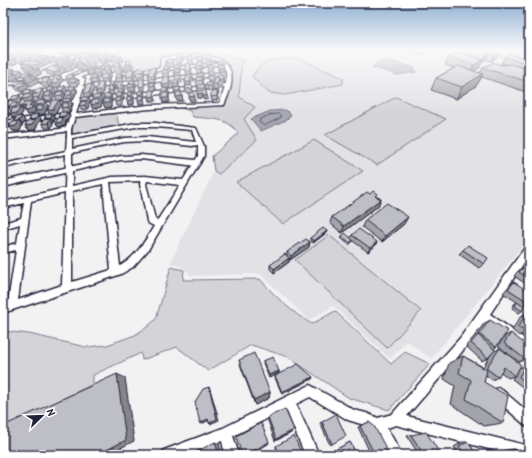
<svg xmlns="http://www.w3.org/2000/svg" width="532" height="458" viewBox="0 0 532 458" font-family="'Patrick Hand',sans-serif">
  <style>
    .built { fill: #e2e2e6 }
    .green { fill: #d3d3d8; stroke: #7a7a8a }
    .water { fill: #a8a8b2; stroke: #727282 }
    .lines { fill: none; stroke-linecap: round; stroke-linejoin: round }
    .shore { stroke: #58586b; stroke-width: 1 }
    .pedestrian-casing { stroke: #22223b; stroke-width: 3 }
    .minor-casing { stroke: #22223b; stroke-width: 3 }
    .tertiary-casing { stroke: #22223b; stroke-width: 3 }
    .pedestrian { fill: #fff; fill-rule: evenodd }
    .minor { fill: #fff; fill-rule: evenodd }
    .tertiary { fill: #fff; fill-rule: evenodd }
    .wall { fill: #a3a3aa; stroke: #22223b; fill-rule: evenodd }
    .shaded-wall { fill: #85858b; stroke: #22223b }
    .building { fill: #bebec6; stroke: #22223b }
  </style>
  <rect width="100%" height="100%" fill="#f2f2f3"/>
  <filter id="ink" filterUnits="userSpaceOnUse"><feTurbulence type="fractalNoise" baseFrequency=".025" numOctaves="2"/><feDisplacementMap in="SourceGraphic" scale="8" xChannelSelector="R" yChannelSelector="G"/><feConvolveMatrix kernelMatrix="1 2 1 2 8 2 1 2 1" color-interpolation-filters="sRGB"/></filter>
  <g filter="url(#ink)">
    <!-- built -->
    <path class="built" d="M299,50H480L501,56L529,60V238L431,359L407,341L390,359L333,306L309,320L260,274L191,276L183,267L170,263L214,171L219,174L257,140L244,119L239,97L242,64L241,57L293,53Z"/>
    <!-- green -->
    <g class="green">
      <path d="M127,50H212L242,60L239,97L255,107L244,119L257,140L219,174L214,171L212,156L238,134C229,117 211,119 193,117L190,111L177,107L225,106L228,92L232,81C230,77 230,70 227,67C213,51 179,55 162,59V69L134,72L135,68L132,62L113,56L114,54Z"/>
      <path d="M480,50H529V60L501,56Z"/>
      <path d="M285,59H300L343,78V84L285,95L269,93L252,77C262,60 266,62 285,59Z"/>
      <path d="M396,97L446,119L377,165L325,135Z"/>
      <path d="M116,112L119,126L75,135L72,134C72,128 73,120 79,116Z"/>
      <path d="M314,140L363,171L283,224L236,182Z"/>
      <path d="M329,235L421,311L387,348L295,260Z"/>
      <path d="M171,267L184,270L183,280L260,279C276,297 291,312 312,324L335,311L391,364L405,352L430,364L389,410L349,398L288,357L251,345L208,371L177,347L142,360L141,353L93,375V384L3,427V331L29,334L86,347L107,345L135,335L147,327L156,319Z"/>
    </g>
    <!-- water -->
    <g class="water">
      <path d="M380,61H390L414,68L416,72L398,75L372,67Z"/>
      <path d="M286,110L291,115L286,120L261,131L251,119L270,111Z"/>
    </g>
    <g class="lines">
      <!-- shore -->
      <path class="shore" d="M279,114L281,116L280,118L264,126L259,122L260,119L270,115Z"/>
      <defs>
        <path id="pedestrian" d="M67,127L71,128V137L69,138L67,137Z"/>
        <g id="minor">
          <path d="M92,50H98L74,57L22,79L18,78L72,55Z"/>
          <path d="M187,54C225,54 243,66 224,105L149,109L75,117L71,129L63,132L3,139V135L60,129L66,127L70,116L3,125V121L68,113L70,114L74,103L24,109L21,107L24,105L74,100L78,89L27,94L3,109V105L26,92L78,86L80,80L76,78L7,85L5,84V83L61,77L60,75L98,58L115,64L81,77L85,79L83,86L109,83L112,73L160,68L161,58ZM187,57C201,57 221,56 226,72L114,83L116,75L217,65L219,64L217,63L164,68V60ZM98,60L109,64L75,76L64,77ZM227,75L226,84L80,99L83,89ZM225,87L220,103L149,105L76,114L79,103Z"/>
          <path d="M136,123H156L196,128L204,146V156L148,250L133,267L121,274L107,279L3,313V303L8,302L16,250L3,253V247L17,243L20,224L3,229V223L21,218L24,203L3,208V202L65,188L66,154L3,168V164L66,151L67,136ZM136,127H156L192,130L196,142L147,137L124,138L72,149V138ZM147,141L192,146L198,145V156L183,180L145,176L112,177L72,186V153L124,142ZM141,181L140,184L147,221L148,223L154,226C145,241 136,257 120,266L110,182ZM147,181L180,185L157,221L155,219L146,184ZM103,184L111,270L72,282V191ZM65,193L62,285L18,300L31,201Z"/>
          <path d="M529,245V255L490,314L529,342V353L485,322L457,358L407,416L529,446V455H512L396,425L387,428L402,455H388L374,428L348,420L310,397L296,404L319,455H305L286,409L233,436L239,455H225L222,441L186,455H162L164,450L223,428L310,385L354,410L366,413L378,418L392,414L460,338L526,246Z"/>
          <path d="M498,388L502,390L529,413V427L525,425L494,398L492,394L494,390Z"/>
        </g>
        <path id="tertiary" d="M141,155L196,160L200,163L196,166L141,159L121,160L3,187V181L121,156Z"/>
      </defs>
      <!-- pedestrian casing -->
      <use href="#pedestrian" class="pedestrian-casing"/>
      <!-- minor casing -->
      <use href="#minor" class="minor-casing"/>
      <!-- tertiary casing -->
      <use href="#tertiary" class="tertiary-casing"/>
      <!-- pedestrian -->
      <use href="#pedestrian" class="pedestrian"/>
      <!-- minor -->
      <use href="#minor" class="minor"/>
      <!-- tertiary -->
      <use href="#tertiary" class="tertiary"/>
    </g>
    <!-- wall -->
    <g class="wall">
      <path d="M3,50H40L42,53H40L41,57L49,58L56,57L58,61L51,64L49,63V64L39,69L33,68L34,69H39L41,74L35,77L32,75L30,72L26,70L23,66H24L22,62H18L17,61H16L17,63L12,65L4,64L3,62ZM40,58L41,60L38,61L37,60Z"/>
      <path d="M55,50H71L73,54L68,56L57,54Z"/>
      <path d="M81,50H93L94,54H97L96,53H97L96,50H110L111,54L116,55L124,61L120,62L124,74L123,82H116L115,78L116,74L113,66L120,62L115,60V59L113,60L108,58L105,59L107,60L108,64L110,65L111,69H110L111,72L110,75H107L109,78L108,83H103L104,87L103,94L100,95L102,100L101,107L93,109L91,105L92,100V99L97,96L102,83L100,79L104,75L103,71L100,72L101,74L100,77H97L98,79L97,83L92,84L90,80L94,75L93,74L89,76L87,74L85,71L82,72L78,70L76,67L73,65L69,64L68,62L66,63L73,70L66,72L63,71L61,68L59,69L57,67L55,64L61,61L59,58L70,59L76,60L83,65L82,63H81L79,59L80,58L79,57H75L74,53L82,52ZM98,57L101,58L98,60L100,63L102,64L104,69L103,71L95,66L92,60L98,58ZM94,67L95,70L93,72L90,69Z"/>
      <path d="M196,50H202L203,60V64H202L203,69H201V73H197L196,69L199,63Z"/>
      <path d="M406,50H431L421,55Z"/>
      <path d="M447,50H501L497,57L491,61L486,59L482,61L479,68L473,71L480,73L483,68L506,64L501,63L505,57L529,59V71L523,70V72L529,74V93L482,77L476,86L456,99L431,90L436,78L454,68L445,65L449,57L457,53Z"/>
      <path d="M191,52L194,64H190L194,81L191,82L195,101H190L189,93H186L185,89L186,86L185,82L187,75L186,71L185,64L189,63L187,55Z"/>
      <path d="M179,58L184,60L181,61L182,66H179L182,83H179V87H180L183,101H177L174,88H173L176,80L174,65H177Z"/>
      <path d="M172,59L173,63V67H169L170,70V73H169L170,81V88H167L169,92V102L163,103L162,93L164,89L162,85L163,77L162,73L164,70L163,66H167L166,63Z"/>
      <path d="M127,60L132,64L133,69L135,73L134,80H135L136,84V87H135L136,91L131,92L134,96V104L128,105L127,96L129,92L130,81H128L126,77L128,71H125L124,67L126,65Z"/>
      <path d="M217,61L223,63L224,71H225L226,78H223L224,83H222L223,89H218L219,94H217L218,100L212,101L211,97L212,90L208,91L206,83H209L207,76H208V72L214,75L215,79H213V84H212V87H217V82H219L217,75H220V72H219L218,69Z"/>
      <path d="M211,62L212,64L213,72H208L207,69Z"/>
      <path d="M155,67L156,71L155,79H154L155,83L156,90H153L156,101H150L149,97L151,90L148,75Z"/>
      <path d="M5,70H22L24,73H30L32,78L39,82L30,87L29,86V87L22,92L17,90L14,86L24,82V81L27,80L24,78L22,75L19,77L17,76L18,78L11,81L7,80L4,76L8,74Z"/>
      <path d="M45,70H60L62,74L57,76L63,80L62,83H60L61,84L60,87L65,86L67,90L66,94L69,91L68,90L71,86L69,83H68L66,79L73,74L75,79L79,83L78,86H75L77,90V93L74,94L75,95L73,99H70L72,103V106H71V107L70,112H67L70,116L68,120L65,121L66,122L65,126L58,127L63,112L61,108L63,103L62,102L63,99L59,100L61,104L56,113L53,114L55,117L54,122H52L53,123L51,128H45L42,124L45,119L44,118L49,113L57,100L55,96L57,92V91L59,87L54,88L56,92L54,95H53L54,97L52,100L45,101L48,105L47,109H46V110L45,114L39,115L41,119L39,123L37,124H38L35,130H28L25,126L30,121L29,120L38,114L35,111L34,114L27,115L22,106L25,102L22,99L24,95L23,94L30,89L33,93L32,96L33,97L35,94L34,93L42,89L44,93L43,95L47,93L46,91L53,87L51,84L49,87H43L40,83L52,82L55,76L47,74ZM65,95L67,98L64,99ZM43,97L45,100L42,101ZM33,99L35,102H37L35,105L37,108L35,110L34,108V106L32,102Z"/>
      <path d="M203,77V80H202L203,84H204L208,99L204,100L203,98H198V91L196,81Z"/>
      <path d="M123,82L125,89H124V93H122L124,97L123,101H122V106H116L115,102L116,98L115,97L118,93L116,89Z"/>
      <path d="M109,83L115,86V90H114L113,95H111L112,99V102H111V107L105,108L103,103L104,99L103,98L108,95L107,91Z"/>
      <path d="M92,84L94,89L91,97H89L90,101L89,104L88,105L89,106L87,110H81L79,106L81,102V101L85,97L84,93Z"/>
      <path d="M22,100L20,104H19L21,107L20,108L23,112L20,116H22L25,121L23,125H22V126L20,131H13L15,122L14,121L16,118H13L11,112L9,108L13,103Z"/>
      <path d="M370,194L376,196L381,199L378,206L342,233L330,223L332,217Z"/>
      <path d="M365,220L404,224L382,242L362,227Z"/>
      <path d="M327,231L326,233L313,243L310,240V238Z"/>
      <path d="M352,235L377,242L375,246L368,252L353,241L349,245L341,238L342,236L350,238Z"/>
      <path d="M310,242L309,247L290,260L289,259V262L274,273L270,269V265L287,256V252Z"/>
      <path d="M468,245L484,264L479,268L459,254Z"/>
      <path d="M524,267L527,270L529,268V286L514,276L518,271Z"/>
      <path d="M514,282L528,302L522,306V311L519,313L512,308L514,304L517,302L503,293L509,286Z"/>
      <path d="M529,301V308L526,306Z"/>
      <path d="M527,313L529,314V333L526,331V332L519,336L512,330L521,316Z"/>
      <path d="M490,320L496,347L494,349L495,351L500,348L519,368L525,366L529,369V392L512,379L514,376L508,378L501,372L498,377L492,380L486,375L484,382L503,423L484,426L451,404L455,386L444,379L449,363L463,356L483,367L492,353L488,358L482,361L466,346L474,337L485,323Z"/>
      <path d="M511,333L525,359L519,362L498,346L505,336Z"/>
      <path d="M529,337V343L526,341Z"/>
      <path d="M239,360L270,392L269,398L255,405L241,367Z"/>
      <path d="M263,361L279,371V373L269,378L263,363Z"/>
      <path d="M275,376L313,377L312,379L282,394L275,378Z"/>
      <path d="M268,417L291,433L275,441L268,421Z"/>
      <path d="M322,422L332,444L330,445L320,423Z"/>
      <path d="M369,422L382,455H371L358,427Z"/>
      <path d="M411,435L440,455H419L407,436Z"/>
      <path d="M350,442L357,455H337L335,450L348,443Z"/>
      <path d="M462,442H468L477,455H459L454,447Z"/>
      <path d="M276,446L302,455H278L276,447Z"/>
      <path d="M514,449L518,455L499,454L506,450Z"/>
    </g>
    <!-- shaded-wall -->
    <g class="shaded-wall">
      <path d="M3,50H4L10,59L6,61L3,55Z"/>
      <path d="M4,50H16L11,51L17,61H16L17,63L12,65L10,61L14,60L9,50Z"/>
      <path d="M20,50H22L24,52H22L27,61L24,62L17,51Z"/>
      <path d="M31,50H40L42,53H40L42,58L40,57V58L37,60L38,61L33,64L26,53Z"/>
      <path d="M71,50L73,54L68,56L66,52Z"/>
      <path d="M93,50L95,54H97L98,58L92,60L95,67L89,69L84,58L91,55L89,52Z"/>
      <path d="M105,50H110L111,53L107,55Z"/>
      <path d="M423,50H431L421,55Z"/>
      <path d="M489,50H491L486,59L483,61Z"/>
      <path d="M497,50H501L497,57L491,61Z"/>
      <path d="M106,54L108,58L104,59L102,55Z"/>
      <path d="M116,55V57L114,56L115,59L113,60L111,56Z"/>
      <path d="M48,57L50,60L56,57L58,61L51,64L49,60L46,59L49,64L39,69L36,65L45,62L43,59Z"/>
      <path d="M69,57L71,61L67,60L68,62L66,63L67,66L61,67V68L59,69L57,65L64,62L63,59Z"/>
      <path d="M122,57L124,61L120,62L124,74L123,78L119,66L120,62L119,58Z"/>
      <path d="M179,57H183L184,60L181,61L182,66H177L176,62L179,61Z"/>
      <path d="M202,57L203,64H199L198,60Z"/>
      <path d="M75,59L77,63L80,61L81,65L76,66L75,63L71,62L73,65L71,61Z"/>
      <path d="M206,59H211V63H207Z"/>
      <path d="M107,60L108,64L104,65L103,61Z"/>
      <path d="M483,60L479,68L470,73L474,65Z"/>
      <path d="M190,63L192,74L187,75L186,71Z"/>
      <path d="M110,65L111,69H110L111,72L110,75L109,71L106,70L104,66Z"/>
      <path d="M203,65V69H201V73V69H198L197,66Z"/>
      <path d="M32,66L34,70L30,72L28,68Z"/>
      <path d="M71,66L73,70L66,72L64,68Z"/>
      <path d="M85,66L87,70L82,72L80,68Z"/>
      <path d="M101,67L103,71L100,72L101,74L100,77L96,69Z"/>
      <path d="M155,67L156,71L155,79L154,75Z"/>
      <path d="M224,67V71L219,72L218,68Z"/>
      <path d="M144,68L145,72L144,80L145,83V91H144L145,95L144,98L145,104H139L138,100L139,99L138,95L141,91L139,87L144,80H138L136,76L144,73Z"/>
      <path d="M15,69L17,72L22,70L25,74H21L22,75L19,77L16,73L13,71L14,74H15L18,78L11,81L8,77L11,76L9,71Z"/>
      <path d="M39,69L41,74L35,77L32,73Z"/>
      <path d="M134,69L135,73L134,81L132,76Z"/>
      <path d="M60,70L62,74L56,77L54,73Z"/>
      <path d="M92,70L94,73H93V74L89,76L87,71Z"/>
      <path d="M174,72H180L181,76H175Z"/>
      <path d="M30,73L32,78L27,80L24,76Z"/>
      <path d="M203,73V80H198L197,77Z"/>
      <path d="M73,74L75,78L74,82L72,78Z"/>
      <path d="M107,74L109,78L108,83L106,79Z"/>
      <path d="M122,74L123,78V82L121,77Z"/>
      <path d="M483,74L476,86L456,99L462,87Z"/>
      <path d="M96,75L98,79L97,83L95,79Z"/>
      <path d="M61,76L63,80L62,83H60L61,84L59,87L54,88L56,92L54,95L52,91L53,88L51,84L49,87L47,83L49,78L52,82Z"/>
      <path d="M169,76L170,81V88H167L169,92V102L163,103L162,98L163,97L162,92L164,89L162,85Z"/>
      <path d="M190,77H193L194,81L191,82Z"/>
      <path d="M37,78L39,82L30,87L28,82Z"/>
      <path d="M154,78L155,83L156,90L155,85L150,86L149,82Z"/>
      <path d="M77,79L79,83L78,86L75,82Z"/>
      <path d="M178,79L179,88H173L172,84Z"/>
      <path d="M219,79H223L224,83H219Z"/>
      <path d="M135,80L136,84V87H135L136,91L129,92L128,88L131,87L129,83Z"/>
      <path d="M208,80H213V84H209Z"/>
      <path d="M114,82L115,86V90L113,85Z"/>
      <path d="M123,82L125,89H124V93L120,85Z"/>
      <path d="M185,82H191L192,86H186Z"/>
      <path d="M27,83L29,87L22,92L19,87Z"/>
      <path d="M103,83L104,87L103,94L97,96L95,92Z"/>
      <path d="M92,84L94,89L91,97L89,93Z"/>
      <path d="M65,86L67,90L65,95L63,90Z"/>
      <path d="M75,86L77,90V93L74,89Z"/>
      <path d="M113,86L114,90L113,95H111L112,99V102L107,91Z"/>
      <path d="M180,87L181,95L176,96L174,91Z"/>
      <path d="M30,89L33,93L32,96L33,98H32L33,99L31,102L25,103L22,99L26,98L23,94Z"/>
      <path d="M42,89L44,93L41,103L38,99Z"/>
      <path d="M153,90L156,101H150L149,97Z"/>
      <path d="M212,90H218L219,94H217L218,100L217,94L213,95Z"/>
      <path d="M63,91L65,95L64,99L62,95Z"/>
      <path d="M72,91L75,95L73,99L71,95Z"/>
      <path d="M51,92L54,97L52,100L50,96Z"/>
      <path d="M181,92L183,101H177L176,97Z"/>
      <path d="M122,93L124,97L123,101L121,97Z"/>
      <path d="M202,93L203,98H198L197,94Z"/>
      <path d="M20,95L22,100L20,104H19L21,107L20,108L23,112L20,117L13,118L10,114L18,111L11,100Z"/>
      <path d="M100,95L102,100L101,107L93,109L91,105L94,104L92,99Z"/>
      <path d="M207,95L208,99L204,100L203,96Z"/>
      <path d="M132,96L134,101V104L128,105L127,101Z"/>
      <path d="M195,96V101H190L189,97Z"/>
      <path d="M88,97L90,101L89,104L88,105L89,106L87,110L85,105H83L81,101Z"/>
      <path d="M70,98L72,103V106H71V107L70,112L67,107L65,106L62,102Z"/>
      <path d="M109,99L111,103V107L105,108L103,103Z"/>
      <path d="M45,100L48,105L47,109H46V110L45,114L39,115L41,119L39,123L37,124H38L35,130H28L25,126L32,124L29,120L38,115L35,111L34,114L27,115L22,106L29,107L32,102L34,106V108L36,111L38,109L35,105Z"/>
      <path d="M59,100L61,104L56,113L53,114L55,117L54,122L47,110Z"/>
      <path d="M5,104L8,108L7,110L10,114L7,119L9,122L8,125L9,126L5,133L3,130V107Z"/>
      <path d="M67,112L70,116L68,120L65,121L66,122L65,126L58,127L55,123L60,121L58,117Z"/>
      <path d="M22,116L25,121L23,125L19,121Z"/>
      <path d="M50,118L53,123L51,128L48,123Z"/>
      <path d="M19,121L22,126L20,131H13L9,127Z"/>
      <path d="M381,199L378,206L342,233L344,226Z"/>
      <path d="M408,217L404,224L382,242L385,236Z"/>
      <path d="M327,231L326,233L313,243L314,241Z"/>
      <path d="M310,242L309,247L290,260L291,256Z"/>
      <path d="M377,242L375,246L368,252L370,248Z"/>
      <path d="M289,258V262L274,273V269Z"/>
      <path d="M279,371V373L269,378V375Z"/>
      <path d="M117,374L125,378L134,441L107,455H97Z"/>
      <path d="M313,377L312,379L282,394V392Z"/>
      <path d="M209,387L210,389L219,420L210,424L209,423Z"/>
      <path d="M270,392L269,398L255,405L254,400Z"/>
      <path d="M208,419L209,420L202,424L200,423Z"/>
      <path d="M294,430L291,433L275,441L276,439Z"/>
      <path d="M215,442L219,444L222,453L217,455H212Z"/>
      <path d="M269,442L268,444L249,455H246Z"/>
    </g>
    <!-- building -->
    <g class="building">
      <path d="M11,50H20L17,51Z"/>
      <path d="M27,50H32L26,53L22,52Z"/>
      <path d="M56,50H71L66,52Z"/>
      <path d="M86,50H93L89,52L84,51Z"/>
      <path d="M78,51L97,54L89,56L90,55L84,53L82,54L74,53Z"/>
      <path d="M103,52L116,55L111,56L106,54L102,55L96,53Z"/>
      <path d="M187,52H191L192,55H187Z"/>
      <path d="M458,52L483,60L474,65L449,57Z"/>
      <path d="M84,53L90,55L84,58L79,56Z"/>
      <path d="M182,53L183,57H179L178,54Z"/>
      <path d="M206,54H209L211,59H206Z"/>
      <path d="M510,54L529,59V64L505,57Z"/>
      <path d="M117,55L122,57L119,58L114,56Z"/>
      <path d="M45,56L48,57L43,59L40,57Z"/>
      <path d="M65,56L69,57L63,59L59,58Z"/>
      <path d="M192,56L193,60H188V57Z"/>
      <path d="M52,57H56L49,60L46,59Z"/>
      <rect x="198" y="57" width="4" height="3"/>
      <path d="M5,58L15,59L10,61L3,60V59Z"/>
      <path d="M71,58L75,59L71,61L67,60Z"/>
      <path d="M102,58L107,60L103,61L98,60Z"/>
      <rect x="176" y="58" width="5" height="4"/>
      <path d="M43,59L47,60L36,65L21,62L27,60L38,62Z"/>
      <path d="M167,59H172V63H166Z"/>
      <path d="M62,60L65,62L57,65L55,64Z"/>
      <path d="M75,60L80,61L75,63L71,62Z"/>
      <path d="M127,60H131V64H126Z"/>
      <path d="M217,61H221L223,63L217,64Z"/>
      <path d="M115,62H120L119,66H113Z"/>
      <path d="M202,62L203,65L197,66V63Z"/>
      <path d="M206,62H211L212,64L206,65Z"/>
      <path d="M493,62L501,65L510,64L521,67L524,70L523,72L529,74V82L483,68Z"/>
      <path d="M107,63L110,65L104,66L102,64Z"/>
      <path d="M190,63L191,70L186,71L185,68L187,67H185V64Z"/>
      <path d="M67,64L71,66L64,68L61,67Z"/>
      <path d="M80,64L85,66L80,68L76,66Z"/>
      <path d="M131,64V67H124L125,65Z"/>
      <path d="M222,64L224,67L218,68V65Z"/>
      <path d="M28,65L32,66L28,68L23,66Z"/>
      <path d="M98,65L101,67L96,69L94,67Z"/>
      <path d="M174,65H179L180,68H174Z"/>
      <path d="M212,65L213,68H207V66Z"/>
      <path d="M52,66L60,70L54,73L45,70Z"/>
      <rect x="163" y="66" width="6" height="3"/>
      <rect x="196" y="66" width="5" height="3"/>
      <path d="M458,66L483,74L462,87L436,78Z"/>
      <path d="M155,67L154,75H148L150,68Z"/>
      <path d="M11,68L15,69L9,71L5,70Z"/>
      <path d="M90,68L92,70L87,71L85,70Z"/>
      <path d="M104,68H109V71H103Z"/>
      <path d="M138,68H144L143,72H139L144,73L143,75L136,76Z"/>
      <path d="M18,69L22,70L16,73L13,71Z"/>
      <path d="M35,69H39L32,73L29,71Z"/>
      <path d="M128,69H134L132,76L126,77Z"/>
      <path d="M174,69H179L180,72H174Z"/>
      <path d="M94,70H99L98,73H93Z"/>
      <rect x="162" y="70" width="6" height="3"/>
      <rect x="220" y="71" width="5" height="3"/>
      <path d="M26,72L30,73L24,76L21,74Z"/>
      <path d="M208,72H213L214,75H208Z"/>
      <path d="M11,73L15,74L8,77L4,76Z"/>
      <path d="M203,73L202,76L197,77V74Z"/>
      <path d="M73,74L72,78L66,79L68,75Z"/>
      <path d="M107,74L106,79H100L101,75Z"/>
      <path d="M116,74H122L121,77L115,78Z"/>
      <path d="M192,74L193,77H190L191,82H185L187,75Z"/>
      <path d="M96,75L95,79L90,80L91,76Z"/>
      <path d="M181,75V78L178,79V83L172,84V80H176L175,76Z"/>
      <path d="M217,75H222L223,79H219Z"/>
      <path d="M55,76H61L60,79H56L59,80L57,83L51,84Z"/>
      <path d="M169,76V84L162,85L163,77Z"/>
      <path d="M207,76H212L213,80H208Z"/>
      <path d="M196,77H202V80L196,81Z"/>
      <path d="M31,78H37L28,82L24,81Z"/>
      <path d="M49,78L47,83H40L43,79Z"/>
      <path d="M154,78V81L149,82V79Z"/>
      <path d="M70,79H77L75,82H69Z"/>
      <path d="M139,79H144V86L139,87Z"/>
      <path d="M130,80H135V83H129Z"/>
      <path d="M21,82L27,83L19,87L14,86Z"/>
      <path d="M114,82L113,85L108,86L109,83Z"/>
      <path d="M118,82H123V85H120H123L122,89H116Z"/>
      <path d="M154,82L155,85L149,86L150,83Z"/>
      <path d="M217,82H222L223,85H217Z"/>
      <path d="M98,83H103L102,90L95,92L97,87Z"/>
      <path d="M206,83H211L212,86H207Z"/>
      <path d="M92,84L89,93H84L86,85Z"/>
      <path d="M134,84L135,86L128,88V85Z"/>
      <path d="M204,84L205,88H198V85Z"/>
      <path d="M192,85L193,89H185L186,86Z"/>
      <path d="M65,86L63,90L57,91L59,87Z"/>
      <path d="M70,86H75L74,89L68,90Z"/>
      <path d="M113,86L112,91H107L108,87Z"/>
      <path d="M53,87L52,91H46L48,88Z"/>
      <path d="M180,87V91H174L175,88Z"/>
      <rect x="212" y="87" width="6" height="3"/>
      <path d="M167,88V92H162V89Z"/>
      <path d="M30,89L29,93L23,94L25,90Z"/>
      <path d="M36,89H42L38,99V97L32,98L34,94H38L34,93Z"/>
      <path d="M143,90V94L138,95V91Z"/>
      <path d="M149,90H153L155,96L149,97Z"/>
      <path d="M205,90L207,95L203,96L202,93L197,94V91Z"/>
      <path d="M63,91L62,95L55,96L57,92Z"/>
      <path d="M67,91H72L71,95H65Z"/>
      <path d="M217,91V96L211,97V92Z"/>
      <path d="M51,92L50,96L43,97L45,93Z"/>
      <path d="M128,92H133L132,95L127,96Z"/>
      <path d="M176,92H181L182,96L176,97Z"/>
      <path d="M193,92L195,96L189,97V93Z"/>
      <path d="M116,93H122L121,97H115Z"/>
      <rect x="162" y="93" width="6" height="5"/>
      <path d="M31,94L29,98L22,99L25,95Z"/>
      <path d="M110,94V98H103L104,95Z"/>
      <path d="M20,95L17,99L11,100L13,96Z"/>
      <path d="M100,95L99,99H92L93,96Z"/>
      <path d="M143,95L144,99L138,100V96Z"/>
      <path d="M132,96V100L127,101V97Z"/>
      <path d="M83,97H88L87,100L81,101Z"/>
      <path d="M70,98V101L62,102L63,99Z"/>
      <path d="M115,98H120L121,101L115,102Z"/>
      <rect x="103" y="99" width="6" height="4"/>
      <path d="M45,100L44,104L35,105L38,101Z"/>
      <path d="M53,100H59L53,109L47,110Z"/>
      <path d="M92,100H99V103L91,105Z"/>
      <path d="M87,101L85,105L79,106L81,102Z"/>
      <path d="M25,102H32L29,107L33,106L31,110L24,111L26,106H22Z"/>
      <path d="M11,103H18L15,107L9,108Z"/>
      <path d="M63,103H69L67,107L61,108Z"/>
      <path d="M37,106H44L42,110L35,111Z"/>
      <path d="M13,108H20L17,113L10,114Z"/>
      <path d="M6,109L3,115V110Z"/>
      <path d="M60,112H67L65,116L58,117Z"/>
      <path d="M52,113L51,117L44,118L47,114Z"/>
      <path d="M38,114L36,119L29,120L32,115Z"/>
      <path d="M22,116L19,121H14L16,117Z"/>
      <path d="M6,117L3,122V118Z"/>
      <path d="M63,117L62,122L55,123L58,118Z"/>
      <path d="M50,118L48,123L42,124L44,119Z"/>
      <path d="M35,120L32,125L25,126L28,121Z"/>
      <path d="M19,121L16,126L9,127L12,122Z"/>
      <path d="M373,191L377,194L375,196L381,199L344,226L332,217L367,192L370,194Z"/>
      <path d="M387,203L408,217L385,236L365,220Z"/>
      <path d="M323,228L327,231L314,241L310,238Z"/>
      <path d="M359,229L377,242L370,248L352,235Z"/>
      <path d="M345,233L353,240L350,243L342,236Z"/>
      <path d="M306,239L310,242L291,256L287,252Z"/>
      <path d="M468,245L488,258L484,264L463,250Z"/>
      <path d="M285,254L289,258L274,269L270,265Z"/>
      <path d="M524,267L529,271V279L519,272Z"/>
      <path d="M514,282L529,292V300L528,302L508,289Z"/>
      <path d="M517,302L524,307L522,311L515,306Z"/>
      <path d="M527,313L529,314V327L526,332L518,327Z"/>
      <path d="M490,320L508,331L496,347L479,334Z"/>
      <path d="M511,333L529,347V354L525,359L504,343Z"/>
      <path d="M478,335L495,350L488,358L471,343Z"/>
      <path d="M500,348L521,365L515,376L504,367L498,377L486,368Z"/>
      <path d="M254,353L270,392L254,400L239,360Z"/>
      <path d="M463,356L487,370L484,382L508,396L503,423L466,399L471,380L459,373Z"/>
      <path d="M273,357L279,371L269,375L263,361Z"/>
      <path d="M298,364L313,377L282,392L275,376Z"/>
      <path d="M525,366L529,369V384L519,377Z"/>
      <path d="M117,374L126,440L97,455H3V426Z"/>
      <path d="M209,387L217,419L209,423L208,419L200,423L195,402L203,389Z"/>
      <path d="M285,409L294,430L276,439L268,417Z"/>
      <path d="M336,414L346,436L332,444L322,422Z"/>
      <path d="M369,422L374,426L388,452L382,455H375L360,426Z"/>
      <path d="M261,423L269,442L246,455H242L236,436Z"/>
      <path d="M426,432L441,455H424L411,435Z"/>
      <path d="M294,436L302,455H280L276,446Z"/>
      <path d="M215,442L218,452L212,455H192V454Z"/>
      <path d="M350,442L357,455H339L337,449Z"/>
      <path d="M468,442L477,455H465L459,446Z"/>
      <path d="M514,449L518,455H507V454Z"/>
    </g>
  </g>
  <!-- sky -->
  <linearGradient id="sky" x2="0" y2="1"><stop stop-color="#8eafd2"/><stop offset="0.44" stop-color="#f9f9fa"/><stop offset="1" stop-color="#f9f9fa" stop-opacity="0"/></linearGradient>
  <rect width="532" height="114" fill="url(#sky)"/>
  <!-- margin -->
  <rect width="532" height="458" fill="none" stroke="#fff" stroke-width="16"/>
  <rect x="8" y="8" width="516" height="442" fill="none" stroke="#22223b" stroke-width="1.5" filter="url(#ink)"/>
  <!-- north arrow -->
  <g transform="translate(42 416) rotate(67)" stroke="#ffffff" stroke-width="3" paint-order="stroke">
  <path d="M0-3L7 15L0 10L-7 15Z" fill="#22223b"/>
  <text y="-6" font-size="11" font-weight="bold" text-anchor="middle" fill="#22223b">N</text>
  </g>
</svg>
